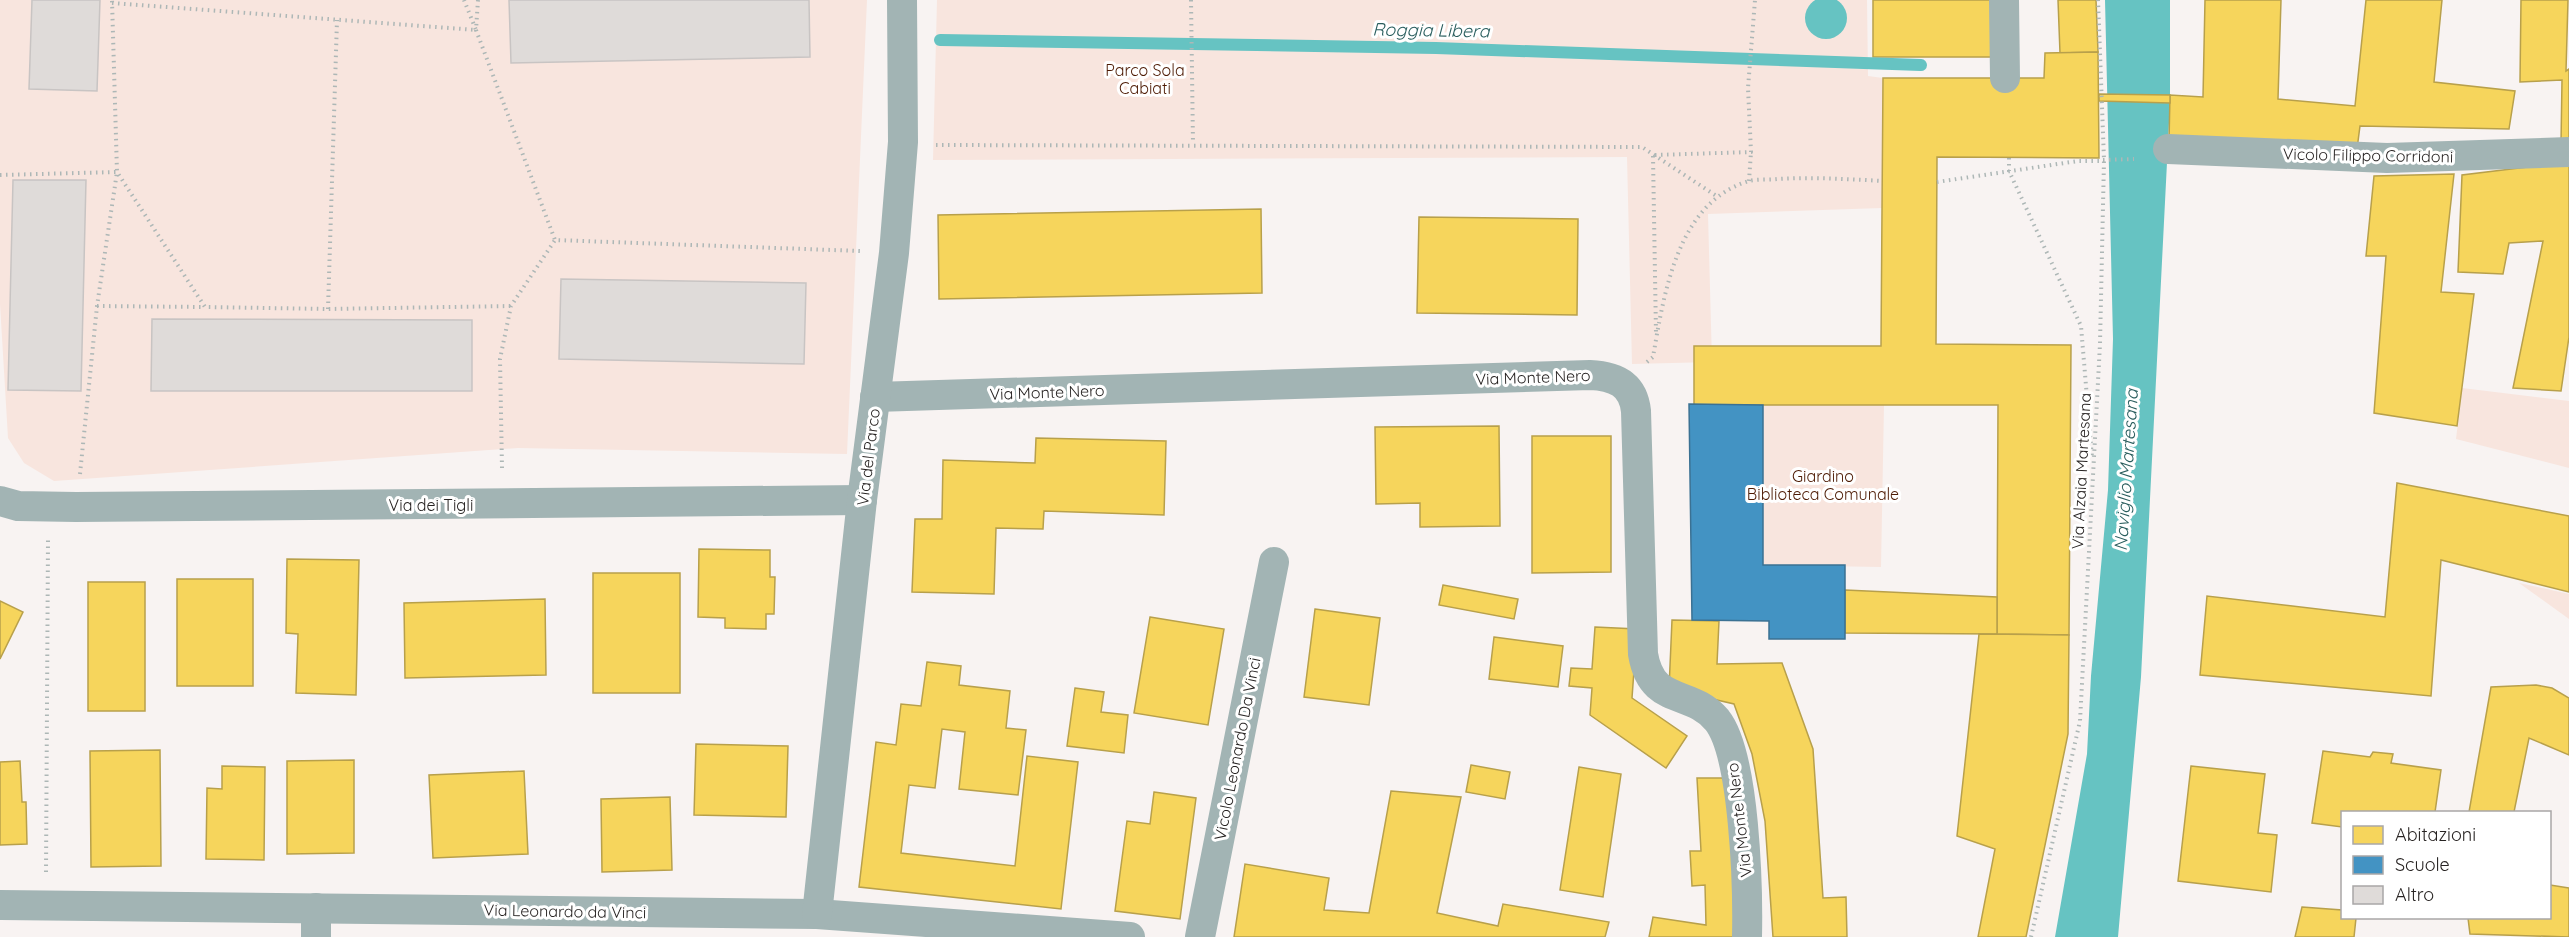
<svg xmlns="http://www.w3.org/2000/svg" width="2569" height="937" viewBox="0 0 2569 937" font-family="Quicksand,sans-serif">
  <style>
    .green { fill: #f8e5de }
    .water { fill: #66c3c2 }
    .homes { fill: #f6d55c; stroke: #b8a04b; stroke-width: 1.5 }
    .schools { fill: #4393c3; stroke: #3b7193; stroke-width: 1.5 }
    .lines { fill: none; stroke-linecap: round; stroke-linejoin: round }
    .stream { stroke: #66c3c2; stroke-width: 12 }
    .building { fill: #dfdbd9; stroke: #c8c4c3; stroke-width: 1.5 }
    .path { stroke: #adb7b6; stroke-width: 4; stroke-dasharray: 1.5 4.5; stroke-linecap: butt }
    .minor { stroke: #a2b4b4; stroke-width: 30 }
    .labels { text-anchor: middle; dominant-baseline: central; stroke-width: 6; stroke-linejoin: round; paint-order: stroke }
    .park-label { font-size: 16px; fill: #4d1a03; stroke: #fff }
    .street-label { font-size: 16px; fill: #272322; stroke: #fff }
    .water-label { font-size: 18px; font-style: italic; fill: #295d5d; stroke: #fff }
  </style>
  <rect width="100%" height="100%" fill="#f8f3f2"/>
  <!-- green -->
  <g class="green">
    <path d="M0,0H867L847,454L518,448L54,481L24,463L8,438L0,304Z"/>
    <path d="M937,0H1867L1868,76L1883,78L1882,208L1708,214L1712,362L1632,364L1627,157L933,160Z"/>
    <path d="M2462,388L2569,401V468L2456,439Z"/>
    <path d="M1763,405H1884L1881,567L1763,565Z"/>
    <path d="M2519,583L2569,594V619Z"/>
  </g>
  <!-- water -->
  <g class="water">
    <circle cx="1826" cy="18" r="21"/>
    <path d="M2105,0H2170V103L2141,677L2118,937H2055L2087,754L2091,676L2108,490L2113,339Z"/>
  </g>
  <!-- homes -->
  <g class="homes">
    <rect x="1873" y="0" width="119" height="57"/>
    <path d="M2058,0H2096L2098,52L2060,53Z"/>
    <path d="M2205,0H2281L2278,99L2355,106L2366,0H2442L2434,82L2515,91L2509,129L2360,126L2357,149L2169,142L2170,95L2203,97Z"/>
    <path d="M2521,0H2568L2566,71L2569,69V142L2561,144L2562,80L2520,82Z"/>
    <path d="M2098,52L2099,158L1937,157L1936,344L2071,345L2069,635L1997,634L1998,405H1694V346H1881L1883,78H2044L2045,53Z"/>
    <path d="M2099,94L2170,95V103L2099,101Z"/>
    <path d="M2569,162V337L2561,391L2513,388L2543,241L2509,243L2503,274L2458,272L2462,175Z"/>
    <path d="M2454,174L2441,292L2474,294L2457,426L2374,413L2386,256H2366L2374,176Z"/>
    <path d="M1261,209L1262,293L939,299L938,215Z"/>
    <path d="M1419,217L1578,219L1577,315L1417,313Z"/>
    <path d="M1499,426L1500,526L1420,527V503L1376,504L1375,427Z"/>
    <path d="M1532,436H1611V572L1532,573Z"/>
    <path d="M1036,438L1166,441L1164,515L1044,511L1043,529L996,528L994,594L912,592L915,519H942L943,460L1035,463Z"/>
    <path d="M2397,483L2569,516V592L2441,560L2431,696L2200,675L2207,596L2385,617Z"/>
    <path d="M699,549L770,550V577H775L774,614H766V629L725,628V618L698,617Z"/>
    <path d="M287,559L359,560L356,695L296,693L298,634L286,633Z"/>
    <rect x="593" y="573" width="87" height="120"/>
    <rect x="177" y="579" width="76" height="107"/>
    <rect x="88" y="582" width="57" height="129"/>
    <path d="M1443,585L1518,599L1514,619L1439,605Z"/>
    <path d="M1845,590L1997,597V634L1845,633Z"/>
    <path d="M545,599L546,675L405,678L404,603Z"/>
    <path d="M0,601L23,612L0,659Z"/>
    <path d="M1315,609L1380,618L1369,705L1304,697Z"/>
    <path d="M1150,617L1224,629L1208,725L1134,713Z"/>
    <path d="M1672,620L1719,621L1717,664L1782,663L1813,749L1823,898L1846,897L1847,937H1773L1765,821L1752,754L1734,704L1669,689Z"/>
    <path d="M1595,627L1637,629L1632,698L1687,736L1666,768L1590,715L1592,688L1569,686L1571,668L1592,669Z"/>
    <path d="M1979,634L2069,635L2068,734L2026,937H1978L1995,849L1957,836Z"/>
    <path d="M1494,637L1563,646L1558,687L1489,679Z"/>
    <path d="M927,662L961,666L959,685L1010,691L1006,728L1026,730L1018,795L959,789L965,732L942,729L935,788L909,785L901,853L1015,866L1027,756L1078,762L1061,909L859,887L876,742L896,745L901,704L921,706Z"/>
    <path d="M2536,685L2552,688L2569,698V755L2529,738L2514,812H2469L2491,687Z"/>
    <path d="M1075,688L1104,692L1101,712L1128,715L1124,753L1067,746Z"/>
    <path d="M696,744L788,746L786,817L694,815Z"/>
    <path d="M160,750L161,866L91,867L90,751Z"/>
    <path d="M2323,751L2370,757L2373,752L2393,754L2391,763L2441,770L2435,812H2342V827L2312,823Z"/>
    <path d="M354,760V853L287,854V761Z"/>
    <path d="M20,761L22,802H26L27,844L0,845V762Z"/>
    <path d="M1471,765L1510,772L1505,799L1466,792Z"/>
    <path d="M222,766L265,767L264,860L206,859L207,788L222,789Z"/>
    <path d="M2191,766L2265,774L2258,833L2277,835L2271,892L2178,881Z"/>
    <path d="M1579,767L1621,774L1603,897L1560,890Z"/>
    <path d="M524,771L528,854L433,858L429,775Z"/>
    <path d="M1697,778H1731L1744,937H1649L1653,917L1706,925L1705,885L1692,886L1690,851H1701Z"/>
    <path d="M1391,791L1461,797L1437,913L1498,926L1503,904L1609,922L1605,937H1234L1245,864L1329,878L1324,910L1369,913Z"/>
    <path d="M1154,792L1196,798L1180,919L1115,911L1127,821L1150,824Z"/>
    <path d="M670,797L672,870L602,872L601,799Z"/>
    <path d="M2550,885L2569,888V937L2470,934L2468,918H2550Z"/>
    <path d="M2302,907L2342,910V918H2356L2354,937H2295Z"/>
  </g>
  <!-- schools -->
  <path class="schools" d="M1689,404L1763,405V565H1845V639H1769V621L1692,620Z"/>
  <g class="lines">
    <!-- stream -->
    <path class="stream" d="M940,40L1436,48L1921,65"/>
  </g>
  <!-- building -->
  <g class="building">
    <path d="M32,0H100L97,91L29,89Z"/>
    <path d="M509,0H809L810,57L511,63Z"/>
    <path d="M13,180H86L81,391L8,390Z"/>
    <path d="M561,279L806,283L804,364L559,359Z"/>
    <path d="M152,319L472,320V391H151Z"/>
  </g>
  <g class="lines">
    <!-- path -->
    <g class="path">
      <path d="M478,0L476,30L555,240L860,251"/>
      <path d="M1191,0L1193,144"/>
      <path d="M112,3L476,30L464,0"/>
      <path d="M936,145L1642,147L1718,197"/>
      <path d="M1655,155L1751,152L1748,88L1755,0"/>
      <path d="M1653,156L1656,334"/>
      <path d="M2009,158V171L2081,326L2092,458"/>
      <path d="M2103,160L2134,159"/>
      <path d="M0,175L117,172L205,307L328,309L511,306"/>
      <path d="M1749,181L1751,152"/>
      <path d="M1937,182L2078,161H2104"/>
      <path d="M97,306L204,307"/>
      <path d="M328,309L337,20"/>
      <path d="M1647,362L1653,357C1664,294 1677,202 1749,181C1757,179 1768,180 1777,179C1812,177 1847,179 1883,181"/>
      <path d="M502,468L500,359L511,306L555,240"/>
      <path d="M80,474L97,306L117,172L112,0"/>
      <path d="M46,872L48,540"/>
      <path d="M2031,937L2080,721L2100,344L2104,160L2098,0"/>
    </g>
    <!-- minor -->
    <g class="minor">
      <path d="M2004,0L2005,78"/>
      <path d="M2168,149L2387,158L2569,152"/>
      <path d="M875,397L1590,375C1615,376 1633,384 1636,411L1643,654C1652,707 1690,688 1717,720C1745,755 1748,890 1747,937"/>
      <path d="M0,501L18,506L76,507L862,500"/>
      <path d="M0,905L817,914L1130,937"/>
      <path d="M817,914L862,500L894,253L903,142L902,0"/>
      <path d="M316,937V908"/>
      <path d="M1200,937L1274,562"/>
    </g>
  </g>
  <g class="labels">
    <!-- park labels -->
    <g class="park-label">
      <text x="1145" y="70">Parco Sola<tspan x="1145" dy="18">Cabiati</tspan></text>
      <text x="1823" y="476">Giardino<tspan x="1823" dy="18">Biblioteca Comunale</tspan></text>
    </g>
    <!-- street labels -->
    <g class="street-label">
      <text transform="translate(2368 155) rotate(1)">Vicolo Filippo Corridoni</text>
      <text transform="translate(1533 377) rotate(-2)">Via Monte Nero</text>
      <text transform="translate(1047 392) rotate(-2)">Via Monte Nero</text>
      <text transform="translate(868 457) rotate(-83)">Via del Parco</text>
      <text transform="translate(2081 471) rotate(-87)">Via Alzaia Martesana</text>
      <text x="431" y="505">Via dei Tigli</text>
      <text transform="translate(1237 749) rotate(-79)">Vicolo Leonardo Da Vinci</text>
      <text transform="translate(1739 820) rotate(-97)">Via Monte Nero</text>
      <text transform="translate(565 911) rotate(1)">Via Leonardo da Vinci</text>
    </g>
    <!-- water labels -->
    <g class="water-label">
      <text transform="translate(1431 30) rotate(1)">Roggia Libera</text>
      <text transform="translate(2126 470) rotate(-86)">Naviglio Martesana</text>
    </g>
  </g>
  <!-- legend -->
  <rect x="2341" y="811" width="210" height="108" fill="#ffffff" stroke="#a9a7a7" stroke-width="1.5"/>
  <rect x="2353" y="826" width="30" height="18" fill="#f6d55c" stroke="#a9a7a7" stroke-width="1.5"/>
  <text x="2395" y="841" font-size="18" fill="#272322">Abitazioni</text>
  <rect x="2353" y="856" width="30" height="18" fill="#4393c3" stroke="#a9a7a7" stroke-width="1.5"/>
  <text x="2395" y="871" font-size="18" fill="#272322">Scuole</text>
  <rect x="2353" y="886" width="30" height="18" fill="#dfdbd9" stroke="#a9a7a7" stroke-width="1.5"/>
  <text x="2395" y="901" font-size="18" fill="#272322">Altro</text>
</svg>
